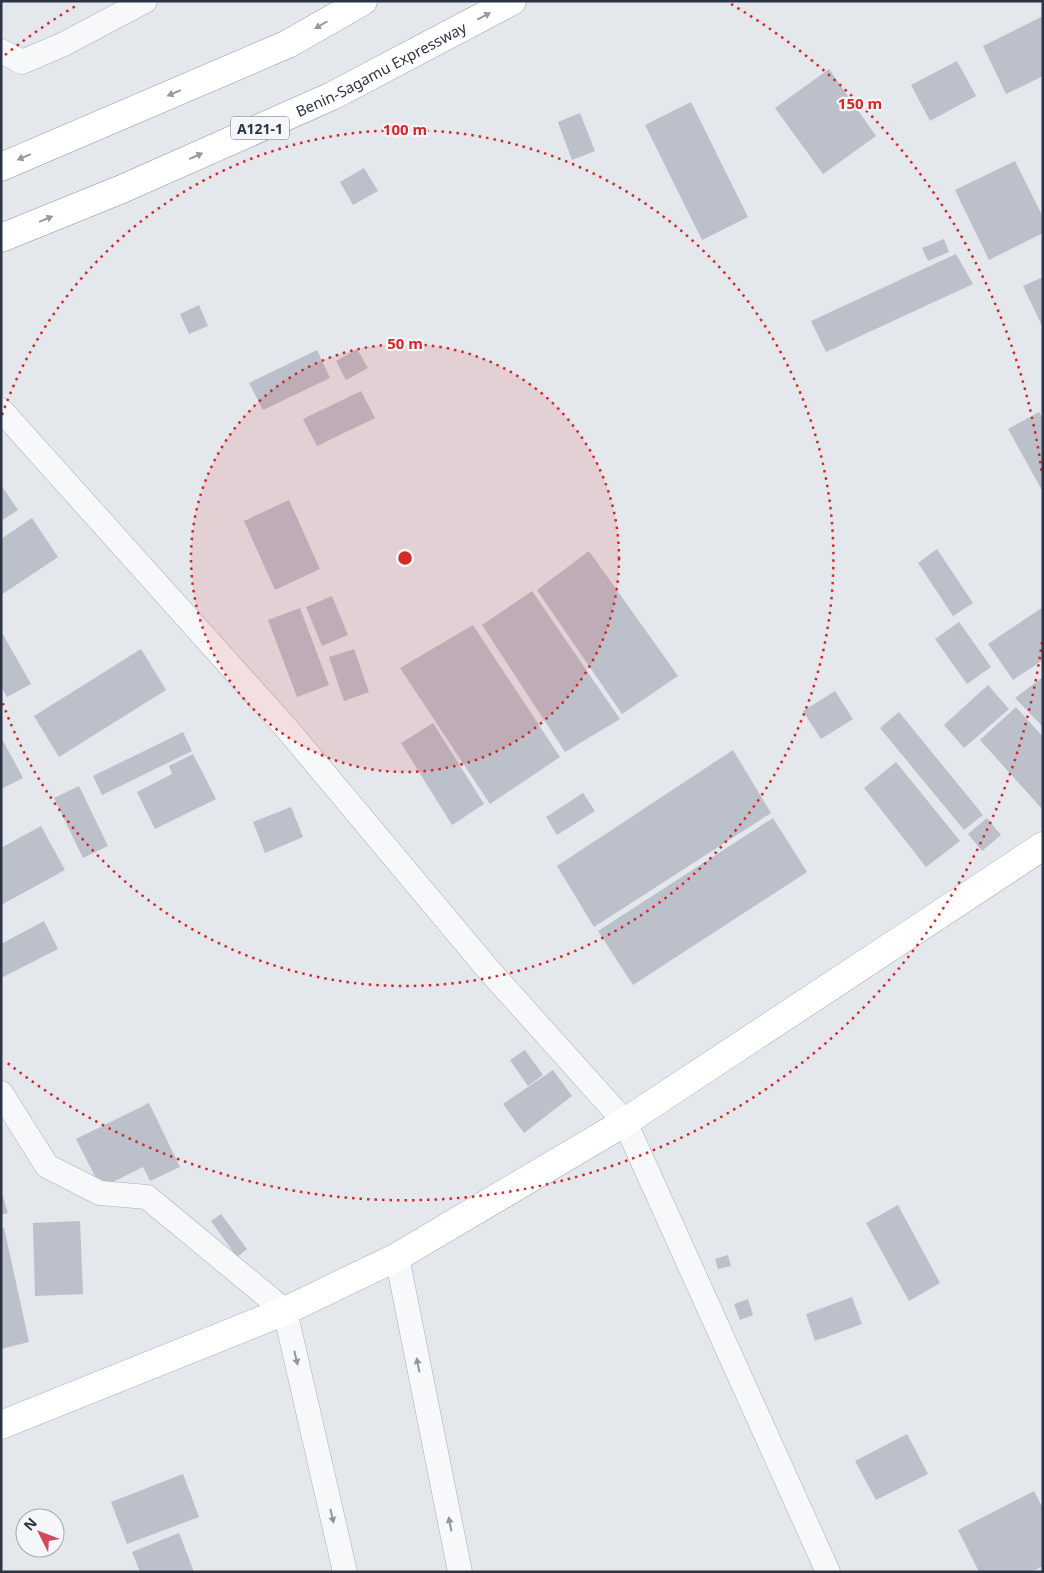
<svg xmlns="http://www.w3.org/2000/svg" width="1044" height="1573" viewBox="0 0 1044 1573" font-family="'Noto Sans',sans-serif">
  <style>
    .building { fill: #bbc0ca }
    .lines { fill: none; stroke-linecap: round; stroke-linejoin: round }
    .street-casing { stroke: #a9aeb7; stroke-width: 25 }
    .secondary-casing { stroke: #a9aeb7; stroke-width: 29 }
    .highway-casing { stroke: #8b94a3; stroke-width: 29 }
    .street { stroke: #f7f8fa; stroke-width: 24 }
    .secondary { stroke: #fff; stroke-width: 28 }
    .highway { stroke: #fff; stroke-width: 28 }
    .oneway { fill: #959aa2 }
    .oneway2 { fill: #9196a0 }
    .ring { fill: none; stroke: #d62828; stroke-width: 2.5; stroke-dasharray: 2.5 5 }
    .labels { text-anchor: middle; dominant-baseline: central; stroke-width: 4.5; stroke-linejoin: round; paint-order: stroke }
    .shield { fill: #f4f6f9; stroke: #676e7b; stroke-width: 1 }
    .shield-label { font-size: 14px; font-weight: bold; fill: #2b3445 }
    .street-label { font-size: 15px; fill: #2b3445; stroke: #f4f6f9 }
    .centre { fill: #d62828; stroke: #f4f6f9; stroke-width: 2.5 }
    .ring-label { font-size: 15px; text-anchor: middle; font-weight: bold; fill: #d62828; stroke: #f4f6f9; stroke-width: 4.5; stroke-linejoin: round; paint-order: stroke }
  </style>
  <rect width="100%" height="100%" fill="#e4e7ec"/>
  <!-- building -->
  <g class="building">
    <path d="M1043,16V76L1006,94L983,46Z"/>
    <path d="M957,61L976,96L930,121L911,85Z"/>
    <path d="M829,69L876,136L823,174L775,108Z"/>
    <path d="M691,102L748,217L702,240L645,125Z"/>
    <path d="M580,113L595,151L572,160L558,122Z"/>
    <path d="M1015,161L1043,217V233L989,260L955,190Z"/>
    <path d="M364,168L378,191L353,205L340,182Z"/>
    <path d="M944,239L949,252L928,261L922,248Z"/>
    <path d="M956,254L973,284L826,352L811,321Z"/>
    <path d="M1043,277V328L1023,286Z"/>
    <path d="M199,305L208,326L189,334L180,314Z"/>
    <path d="M357,349L368,368L346,380L336,361Z"/>
    <path d="M317,350L330,378L263,410L249,383Z"/>
    <path d="M361,391L375,418L317,446L303,419Z"/>
    <path d="M1039,412L1043,418V492L1008,429Z"/>
    <path d="M1,485L18,510L1,521Z"/>
    <path d="M289,500L320,569L275,590L244,521Z"/>
    <path d="M32,518L58,557L1,595V539Z"/>
    <path d="M937,549L973,603L953,616L918,563Z"/>
    <path d="M589,551L678,676L622,714L537,590Z"/>
    <path d="M532,591L620,719L565,752L482,625Z"/>
    <path d="M332,596L348,635L322,646L306,607Z"/>
    <path d="M1043,607V660L1013,680L988,644Z"/>
    <path d="M300,608L329,685L297,697L268,620Z"/>
    <path d="M959,622L991,667L967,684L935,639Z"/>
    <path d="M473,625L560,757L490,804L400,668Z"/>
    <path d="M1,631L31,684L7,697L1,686Z"/>
    <path d="M141,649L166,690L59,757L34,716Z"/>
    <path d="M354,649L369,692L344,701L329,657Z"/>
    <path d="M1043,677V727L1015,698Z"/>
    <path d="M988,685L1009,709L964,748L944,725Z"/>
    <path d="M835,691L853,719L821,739L803,711Z"/>
    <path d="M1016,707L1043,737V810L980,740Z"/>
    <path d="M899,712L983,815L964,830L880,728Z"/>
    <path d="M433,723L484,804L452,825L401,743Z"/>
    <path d="M183,732L192,751L102,795L93,776Z"/>
    <path d="M1,737L23,778L1,789Z"/>
    <path d="M733,750L771,813L594,927L557,866Z"/>
    <path d="M193,754L216,799L155,829L137,792L172,774L169,766Z"/>
    <path d="M896,762L960,841L926,867L864,788Z"/>
    <path d="M79,786L108,846L83,858L54,798Z"/>
    <path d="M583,793L595,811L557,835L546,817Z"/>
    <path d="M291,807L303,837L265,853L253,822Z"/>
    <path d="M773,818L807,872L633,985L598,931Z"/>
    <path d="M987,818L1001,835L982,851L968,834Z"/>
    <path d="M41,826L65,870L1,905V848Z"/>
    <path d="M44,921L58,949L1,978V944Z"/>
    <path d="M525,1050L543,1075L528,1086L510,1060Z"/>
    <path d="M553,1070L572,1096L524,1133L503,1104Z"/>
    <path d="M149,1103L180,1167L150,1181L143,1167L101,1188L76,1139Z"/>
    <path d="M1,1190L8,1213L1,1215Z"/>
    <path d="M898,1205L940,1283L909,1301L866,1223Z"/>
    <path d="M221,1214L247,1249L237,1257L211,1221Z"/>
    <path d="M80,1221L83,1294L35,1296L33,1223Z"/>
    <path d="M1,1228H4L29,1342L1,1349Z"/>
    <path d="M728,1255L731,1266L718,1269L715,1259Z"/>
    <path d="M852,1297L862,1324L815,1341L806,1314Z"/>
    <path d="M748,1299L753,1315L740,1320L734,1304Z"/>
    <path d="M907,1434L928,1474L876,1500L855,1461Z"/>
    <path d="M183,1474L199,1517L127,1544L111,1502Z"/>
    <path d="M1034,1491L1043,1508V1566L1031,1572H979L958,1530Z"/>
    <path d="M179,1533L194,1572H140L132,1552Z"/>
  </g>
  <g class="lines">
    <defs>
      <g id="street">
        <path d="M1,51L22,62L64,44L145,1"/>
        <path d="M1,410L288,730L487,968L625,1122L828,1572"/>
        <path d="M1,1093L47,1166L100,1193L147,1197L285,1311L345,1572"/>
        <path d="M397,1257L460,1572"/>
      </g>
      <path id="secondary" d="M1,1425L285,1311L397,1257L625,1122L1043,846"/>
      <g id="highway">
        <path d="M1,167L288,44L363,1"/>
        <path id="s1" d="M1,238L122,189L332,96L512,1"/>
      </g>
    </defs>
    <!-- street casing -->
    <use href="#street" class="street-casing"/>
    <!-- secondary casing -->
    <use href="#secondary" class="secondary-casing"/>
    <!-- highway casing -->
    <use href="#highway" class="highway-casing"/>
    <!-- street -->
    <use href="#street" class="street"/>
    <!-- secondary -->
    <use href="#secondary" class="secondary"/>
    <!-- highway -->
    <use href="#highway" class="highway"/>
  </g>
  <!-- one-way arrows -->
  <defs><path id="oneway-solid" d="M-6-.8H1V-3.2L6.5 0L1 3.2V.8H-6Z" transform="scale(1.25)"/></defs>
  <g class="oneway">
    <use href="#oneway-solid" transform="translate(484 16) rotate(-28)"/>
    <use href="#oneway-solid" transform="translate(321 25) rotate(150)"/>
    <use href="#oneway-solid" transform="translate(174 93) rotate(157)"/>
    <use href="#oneway-solid" transform="translate(196 156) rotate(-24)"/>
    <use href="#oneway-solid" transform="translate(24 157) rotate(157)"/>
    <use href="#oneway-solid" transform="translate(46 219) rotate(-22)"/>
  </g>
  <g class="oneway2">
    <use href="#oneway-solid" transform="translate(296 1358) rotate(77)"/>
    <use href="#oneway-solid" transform="translate(418 1365) rotate(-101)"/>
    <use href="#oneway-solid" transform="translate(332 1516) rotate(77)"/>
    <use href="#oneway-solid" transform="translate(450 1524) rotate(-101)"/>
  </g>
  <!-- distance rings -->
  <circle cx="405" cy="558" r="214" fill="#d62828" fill-opacity=".12"/>
  <g class="ring">
    <circle cx="405" cy="558" r="214"/>
    <path d="M2 415A428 428 0 1 1 2 701"/>
    <path d="M1042 642A643 643 0 0 1 5 1061M5 55A643 643 0 0 1 79 4M731 4A643 643 0 0 1 1042 474"/>
  </g>
  <g class="labels">
    <!-- shield labels -->
    <rect class="shield" x="231" y="116.5" width="58" height="23" rx="4"/>
    <g class="shield-label">
      <text x="260" y="128">A121-1</text>
    </g>
    <!-- street labels -->
    <g class="street-label">
      <text stroke="none"><textPath href="#s1" startOffset="416">Benin-Sagamu Expressway</textPath></text>
    </g>
  </g>
  <circle cx="405" cy="558" r="8" class="centre"/>
  <g class="ring-label">
    <text x="860" y="109">150 m</text>
    <text x="405" y="135">100 m</text>
    <text x="405" y="349">50 m</text>
  </g>
  <!-- border -->
  <rect width="1044" height="1573" fill="none" stroke="#2b3445" stroke-width="5"/>
  <!-- north arrow -->
  <g transform="translate(40 1533) rotate(312)"><circle r="24" fill="#f4f6f9" stroke="#a4a8b1"/>
  <path d="M0-4L9 19L0 12L-9 19Z" fill="#d1495b"/>
  <text y="-8" font-size="14" font-weight="bold" text-anchor="middle" fill="#2b3445">N</text>
  </g>
</svg>
